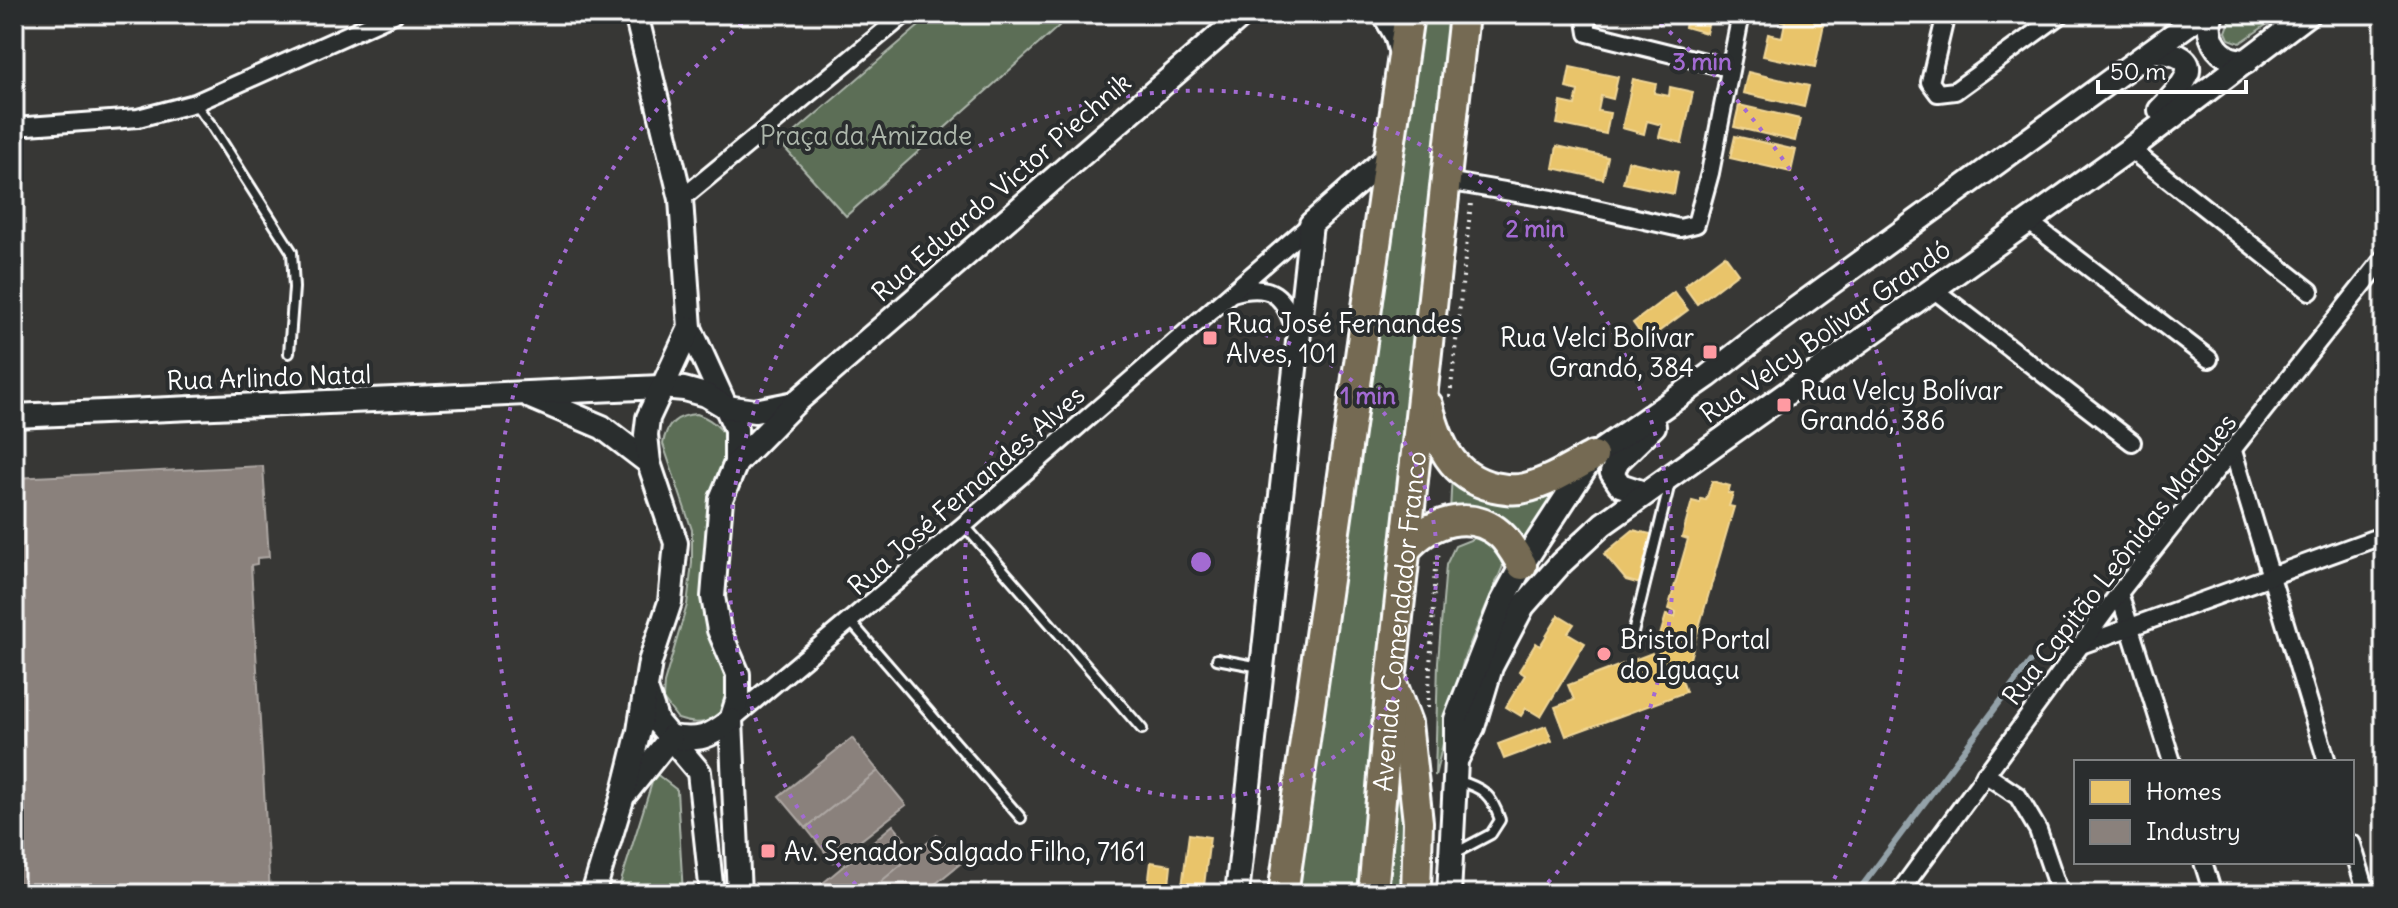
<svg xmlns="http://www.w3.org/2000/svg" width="2398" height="908" viewBox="0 0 2398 908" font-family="Delius,sans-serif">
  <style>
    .green { fill: #5b6e57; stroke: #adb6ab; stroke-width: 2 }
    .homes { fill: #e9c46a; stroke: #f0d697; stroke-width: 2 }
    .industry { fill: #8a817c; stroke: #ada7a3; stroke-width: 2 }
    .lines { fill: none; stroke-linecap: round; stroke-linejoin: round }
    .stream { stroke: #94a2a9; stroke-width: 6 }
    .lane-casing { stroke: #fff; stroke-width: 14 }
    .street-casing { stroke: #fff; stroke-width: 22 }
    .secondary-casing { stroke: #fff; stroke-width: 28 }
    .highway-casing { stroke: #fff; stroke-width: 34 }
    .path { stroke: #fff; stroke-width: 4; stroke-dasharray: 2 6; stroke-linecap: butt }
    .lane { stroke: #2a2d2e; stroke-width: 8 }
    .street { stroke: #2a2d2e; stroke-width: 16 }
    .secondary { stroke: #2a2d2e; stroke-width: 22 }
    .highway { stroke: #746b52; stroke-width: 28 }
    .ring { fill: none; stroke: #a36bd2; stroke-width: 4; stroke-dasharray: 4 8 }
    .poi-dot { fill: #ff9aa2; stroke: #2a2d2e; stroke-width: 3 }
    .labels { text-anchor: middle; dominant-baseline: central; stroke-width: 8; stroke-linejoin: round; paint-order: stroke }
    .park-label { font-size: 26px; fill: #adb6ab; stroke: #2a2d2e }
    .street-label { font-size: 26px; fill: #fff; stroke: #2a2d2e }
    .poi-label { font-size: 26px; fill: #fff; stroke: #2a2d2e; text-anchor: start }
    .centre { fill: #a36bd2; stroke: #2a2d2e; stroke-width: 4 }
    .ring-label { font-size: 24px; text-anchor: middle; font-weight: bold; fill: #a36bd2; stroke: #2a2d2e; stroke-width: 8; stroke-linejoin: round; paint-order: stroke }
  </style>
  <rect width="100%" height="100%" fill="#373735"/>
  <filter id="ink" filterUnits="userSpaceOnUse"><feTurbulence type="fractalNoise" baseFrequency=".0125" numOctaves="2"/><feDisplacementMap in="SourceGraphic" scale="16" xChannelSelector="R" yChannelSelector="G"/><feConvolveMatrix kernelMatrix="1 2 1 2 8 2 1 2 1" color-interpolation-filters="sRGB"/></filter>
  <g filter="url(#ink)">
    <!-- green -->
    <g class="green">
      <path d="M933,14H1049L1059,26L846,216L781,144Z"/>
      <path d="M1417,14H1449L1361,894H1292Z"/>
      <path d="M2240,14H2282L2240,43L2229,39L2226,32L2230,21Z"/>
      <path d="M697,414C714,420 731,434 728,454C726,466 716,476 713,488C707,512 706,536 706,561C706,586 705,610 710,634C715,660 744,699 714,718C702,725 690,723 678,719L663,699L664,683L687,605L692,563V530L663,444C666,424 677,415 697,414Z"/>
      <path d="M1452,472L1564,488L1525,550L1450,512Z"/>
      <path d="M1475,538L1495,547L1503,566L1464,658L1435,776L1438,662L1446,565L1455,546Z"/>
      <path d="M655,773L677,790L683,894H617Z"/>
      <path d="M1405,782L1407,894L1388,893L1398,784Z"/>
    </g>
    <!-- homes -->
    <g class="homes">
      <path d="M1688,14H1711L1706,33L1685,27Z"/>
      <path d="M1773,14H1826L1815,67L1763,56L1768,34L1782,37L1785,22L1772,19Z"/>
      <path d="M1570,67L1618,77L1613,99L1601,96L1598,111L1610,113L1606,134L1557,124L1561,102L1575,105L1578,91L1566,88Z"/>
      <path d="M1748,72L1809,86L1804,107L1743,93Z"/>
      <path d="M1633,79L1656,84L1654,93L1669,96L1670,87L1693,92L1682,143L1659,137L1662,125L1647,121L1644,134L1622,128Z"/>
      <path d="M1739,105L1800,119L1795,141L1734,127Z"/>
      <path d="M1735,136L1796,150L1791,172L1730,158Z"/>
      <path d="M1557,146L1608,157L1603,179L1553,168Z"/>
      <path d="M1628,161L1678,172L1674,194L1623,183Z"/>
      <path d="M1725,255L1738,273L1697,304L1684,286Z"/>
      <path d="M1674,292L1688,310L1646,341L1633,323Z"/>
      <path d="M1712,481L1730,486L1728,493L1733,494L1729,506L1734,507L1686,672L1662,665L1664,658L1658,656L1659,650L1656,649L1666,615L1675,617L1676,612L1668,609L1688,539L1682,537L1692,501L1700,503L1701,499L1706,500Z"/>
      <path d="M1633,530L1655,535L1644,585L1626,580L1604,554Z"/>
      <path d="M1559,615L1574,624L1568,633L1585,643L1541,717L1526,708L1521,716L1506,707L1525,675L1519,671L1536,643L1540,646Z"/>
      <path d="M1652,653L1662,678L1679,671L1686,692L1566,736L1555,707L1574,700L1568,685Z"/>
      <path d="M1546,726L1552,741L1504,759L1498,744Z"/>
      <path d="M1189,834L1210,837L1203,894H1181Z"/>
      <path d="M1151,862L1171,865L1168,894H1147Z"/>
    </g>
    <!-- industry -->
    <g class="industry">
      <path d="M263,466L269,557L257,558V564L251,565L270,894H14V478Z"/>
      <path d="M852,738L878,771L806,828L779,796Z"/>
      <path d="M878,771L906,805L833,862L806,828Z"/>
      <path d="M893,825L916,853L866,894H814L812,892Z"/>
      <path d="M937,835L961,863L923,894H866Z"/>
    </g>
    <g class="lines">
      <!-- stream -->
      <path class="stream" d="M1856,894L2030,662"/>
      <defs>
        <g id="lane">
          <path d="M195,104L212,126L292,252L294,288L289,353"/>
          <path d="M964,525L1142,729"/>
          <path d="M850,621L1021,818"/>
          <path d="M1632,637L1670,483"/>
          <path d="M1217,659L1260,667"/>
          <path d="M1455,853L1491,834L1500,820C1491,793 1483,788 1456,780"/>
        </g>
        <g id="street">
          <path d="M1589,14L1586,20L1588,33L1729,68"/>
          <path d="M1946,14L1930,82L1938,93L1955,91L2061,14"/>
          <path d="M14,127L138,118L195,103L394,14"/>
          <path d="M2130,149L2310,291"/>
          <path d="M1446,181L1552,199L1680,228L1696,224L1710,173L1741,14"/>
          <path d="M681,199L905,14"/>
          <path d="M2028,221L2209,359"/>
          <path d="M1933,289L2132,442"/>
          <path d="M1232,293C1272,282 1284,295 1296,332"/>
          <path d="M2233,451L2327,762"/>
          <path d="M2119,593L2172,762"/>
          <path d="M2081,645L2384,535"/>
          <path d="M731,720L964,525L1311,224"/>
          <path d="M1985,774L2018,796L2038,830L2060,894"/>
          <path d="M2352,844L2367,894"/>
          <path d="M2203,862L2213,894"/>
          <path d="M1898,894L2119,593L2384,258"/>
        </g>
        <g id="secondary">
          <path d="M636,14L681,199L690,328L736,429V463L721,499L713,597L719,630L738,674V698L731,720L739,894"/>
          <path d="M1384,14L1396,35L1402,57"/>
          <path d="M2212,14C2206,28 2212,48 2226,56C2231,60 2240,60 2246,62"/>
          <path d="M2154,51C2210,55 2186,84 2160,110"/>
          <path d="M531,397L602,427L649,463"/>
          <path d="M14,416L661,387L684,389L706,395L726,407L755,411L795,403"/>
          <path d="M736,463L795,403L1244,14"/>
          <path d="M1644,493L1620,485L1612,473L1618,461L1654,426"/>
          <path d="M647,692L657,722L699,772L712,894"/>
          <path d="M671,737C699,741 709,738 731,720"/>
          <path d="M1458,757L1473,727L1491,667L1523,606L1561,563L1603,524L2130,149L2308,14"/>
          <path d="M627,792L671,737"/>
          <path d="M593,894L622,799L639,731L650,662L670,602L676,543L649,463L646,435L648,418L690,328"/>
          <path d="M1237,894L1311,224L1386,158"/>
          <path d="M1449,894L1456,761V719L1502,602L1522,565L1593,456L1708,376L1772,326L2202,14"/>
        </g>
        <g id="highway">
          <path d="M1428,405C1438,443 1451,477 1494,487C1505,489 1515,491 1525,488C1550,482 1571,468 1593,456"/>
          <path d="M1406,549C1429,522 1470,508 1500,534C1509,542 1516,555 1522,565"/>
          <path d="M1393,686L1407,723L1418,822L1416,894"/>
          <path d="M1283,894L1409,14"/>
          <path id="s1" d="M1373,894L1391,681L1464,14"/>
        </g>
      </defs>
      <!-- lane casing -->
      <use href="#lane" class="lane-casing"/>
      <!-- street casing -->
      <use href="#street" class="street-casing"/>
      <!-- secondary casing -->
      <use href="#secondary" class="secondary-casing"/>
      <!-- highway casing -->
      <use href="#highway" class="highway-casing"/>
      <!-- path -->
      <g class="path">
        <path d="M1450,397L1471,203"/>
        <path d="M1428,708L1435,568L1440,550"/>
      </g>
      <!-- lane -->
      <use href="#lane" class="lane"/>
      <!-- street -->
      <use href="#street" class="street"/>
      <!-- secondary -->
      <use href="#secondary" class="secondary"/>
      <!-- highway -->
      <use href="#highway" class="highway"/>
    </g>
  </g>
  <!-- distance rings -->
  <g class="ring">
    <circle cx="1201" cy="562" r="236"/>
    <path d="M864 893A472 472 0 1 1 1538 893"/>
    <path d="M573 889A708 708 0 0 1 751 16M1651 16A708 708 0 0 1 1829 889"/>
  </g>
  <!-- markers -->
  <g class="poi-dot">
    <rect x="1202" y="330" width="16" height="16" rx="4"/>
    <rect x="1702" y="344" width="16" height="16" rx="4"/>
    <rect x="1776" y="397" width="16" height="16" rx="4"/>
    <circle cx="1604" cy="654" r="8"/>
    <rect x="760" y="843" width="16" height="16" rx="4"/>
  </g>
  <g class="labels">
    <!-- park labels -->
    <g class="park-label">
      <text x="866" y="135">Praça da Amizade</text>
    </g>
    <!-- street labels -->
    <g class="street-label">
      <text transform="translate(1001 187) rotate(-41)">Rua Eduardo Victor Piechnik</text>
      <text transform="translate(1825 331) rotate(-35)">Rua Velcy Bolivar Grandó</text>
      <text transform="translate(269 377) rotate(-2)">Rua Arlindo Natal</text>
      <text transform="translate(966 490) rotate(-41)">Rua José Fernandes Alves</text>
      <text transform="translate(2119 559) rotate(-52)">Rua Capitão Leônidas Marques</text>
      <text stroke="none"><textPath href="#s1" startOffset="274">Avenida Comendador Franco</textPath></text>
    </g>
    <!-- poi labels -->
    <g class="poi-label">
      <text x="1226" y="323">Rua José Fernandes<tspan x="1226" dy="30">Alves, 101</tspan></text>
      <text x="1694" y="337" text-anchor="end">Rua Velci Bolívar<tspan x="1694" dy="30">Grandó, 384</tspan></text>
      <text x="1800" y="390">Rua Velcy Bolívar<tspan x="1800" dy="30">Grandó, 386</tspan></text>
      <text x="1620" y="639">Bristol Portal<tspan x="1620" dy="30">do Iguaçu</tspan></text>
      <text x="784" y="851">Av. Senador Salgado Filho, 7161</text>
    </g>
  </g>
  <circle cx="1201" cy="562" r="12" class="centre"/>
  <g class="ring-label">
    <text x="1702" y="70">3 min</text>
    <text x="1535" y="237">2 min</text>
    <text x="1368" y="404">1 min</text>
  </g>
  <!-- margin -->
  <rect width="2398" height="908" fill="none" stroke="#2a2d2e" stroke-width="48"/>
  <rect x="24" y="24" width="2350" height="860" fill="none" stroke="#fff" stroke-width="3" filter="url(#ink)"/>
  <!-- legend -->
  <rect x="2074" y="760" width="280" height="104" fill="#2a2d2e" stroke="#7f8182" stroke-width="2"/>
  <rect x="2090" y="780" width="40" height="24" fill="#e9c46a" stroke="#7f8182" stroke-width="2"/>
  <text x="2146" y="800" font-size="24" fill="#ffffff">Homes</text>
  <rect x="2090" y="820" width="40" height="24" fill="#8a817c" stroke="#7f8182" stroke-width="2"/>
  <text x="2146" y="840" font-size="24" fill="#ffffff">Industry</text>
  <!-- scale -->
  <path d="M2098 80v12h148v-12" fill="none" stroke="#ffffff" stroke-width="4"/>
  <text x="2110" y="80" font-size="24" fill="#ffffff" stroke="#2a2d2e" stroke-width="6" paint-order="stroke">50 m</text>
</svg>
